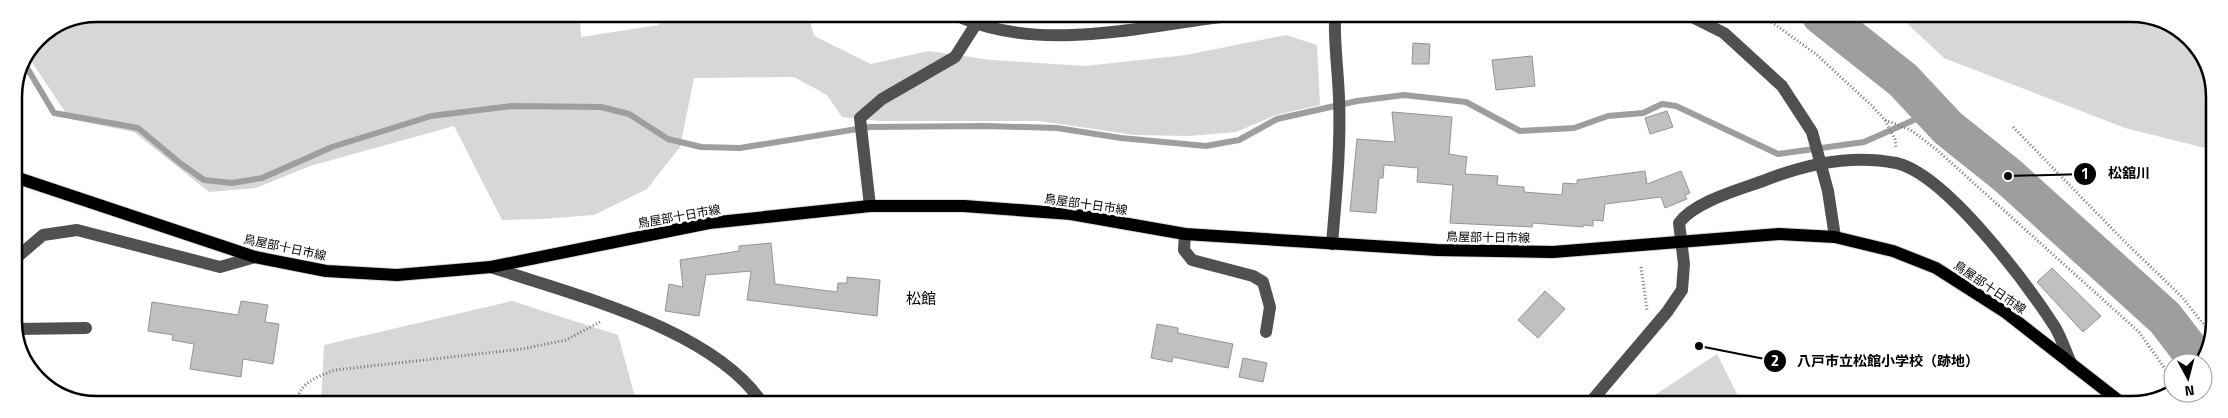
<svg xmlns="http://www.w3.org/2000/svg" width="2228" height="418" viewBox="0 0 2228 418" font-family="'Titillium Web','Noto Sans JP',sans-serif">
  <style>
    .green { fill: #d7d7d7 }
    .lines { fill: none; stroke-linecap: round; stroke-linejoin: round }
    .stream { stroke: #9e9e9e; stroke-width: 6 }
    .river { stroke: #9e9e9e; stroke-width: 39 }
    .building { fill: #c0c0c0; stroke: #949494 }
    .major-casing { stroke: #dbdbdb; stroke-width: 14 }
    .path { stroke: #727272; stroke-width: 3; stroke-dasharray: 1 2.5; stroke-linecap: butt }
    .minor { stroke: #505050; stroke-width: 12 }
    .major { stroke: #000; stroke-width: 12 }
    .labels { text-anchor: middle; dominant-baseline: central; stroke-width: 5; stroke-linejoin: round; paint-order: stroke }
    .street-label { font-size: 12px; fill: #000; stroke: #fff }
    .quarter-label { font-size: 15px; fill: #000; stroke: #fff }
    .rim { fill: none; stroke: #000; stroke-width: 2.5 }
    .leader { fill: none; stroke: #000; stroke-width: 2 }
    .callout-dot { fill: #000; stroke: #fff; stroke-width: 2 }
    .mark-label { font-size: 15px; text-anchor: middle; font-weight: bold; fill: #fff }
    .callout-label { font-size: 14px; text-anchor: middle; font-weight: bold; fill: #000; stroke: #fff; stroke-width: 5; stroke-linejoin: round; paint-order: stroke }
  </style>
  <rect width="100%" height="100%" fill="#fff"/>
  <!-- green -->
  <g class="green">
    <path d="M1898,15H2142L2186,35L2213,81V150L2125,128L1944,58Z"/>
    <path d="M658,18H809L814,36L871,64L929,51L991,60L1085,66L1186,55L1286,35L1317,45L1320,105L1276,115L1236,132L1190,136L1134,135L1039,121H879L842,117L827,95L794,77L694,78L680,147L647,189L594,215L542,219L502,220L454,126L310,166L256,188L209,192L134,132L70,119L27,55L38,38L65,20L580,19L581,37L659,25Z"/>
    <path d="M512,301L618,335L637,404H321L324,345Z"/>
    <path d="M1717,354L1742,404H1641Z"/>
  </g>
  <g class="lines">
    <!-- stream -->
    <path class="stream" d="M23,61L54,113L138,128L180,163L204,180L232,183L262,178L332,147L431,116L512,106L601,107L629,114L668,139L701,147L740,148L870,127L986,126L1057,128L1121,138L1206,146L1239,140L1277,119L1357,101L1404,95L1466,102L1520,131L1574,128L1608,116L1643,113L1662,104L1676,106L1778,154L1864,142L1914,120L1926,103"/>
    <!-- river -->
    <path class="river" d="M1821,15L1903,80L1948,128L2008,176L2165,318L2198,361"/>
  </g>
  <!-- building -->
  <g class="building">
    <path d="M1413,43L1430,44L1429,64H1412Z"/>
    <path d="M1532,56L1535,86L1496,90L1492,60Z"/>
    <path d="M1667,111L1673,127L1650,134L1645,118Z"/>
    <path d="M1392,112L1452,117L1449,154L1467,157L1465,174L1498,176L1497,185L1524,187V192L1562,195L1563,183L1577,184V180L1645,171L1647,184L1681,171L1690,193L1685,195L1687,199L1665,208L1661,197L1605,204L1603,221L1593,220V226L1583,225V227L1533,223L1532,227L1450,223L1453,185L1417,182L1418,168L1384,165L1383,178H1379L1376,213L1350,211L1357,139L1395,142Z"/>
    <path d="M771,243L775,284L837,292L838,283H847V277L880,280L877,316L747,300L751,271L706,275L699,316L665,311L669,284L683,287L680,260L739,251V246Z"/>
    <path d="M2052,268L2101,316L2083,332L2037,282Z"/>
    <path d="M1545,291L1565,309L1538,338L1518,320Z"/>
    <path d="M241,301L268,305L265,322L279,324L273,364L243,359L241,377L190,369L194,344L172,340L173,335L148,331L152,302L238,315Z"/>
    <path d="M1157,324L1178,328V333L1233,344L1228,368L1173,357L1172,362L1151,358Z"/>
    <path d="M1243,358L1267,363L1263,382L1239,377Z"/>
  </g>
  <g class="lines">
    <defs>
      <path id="major" d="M15,177L255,257L326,271L397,275L491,267L709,223L870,206H964L1071,214L1185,234L1437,250L1553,252L1779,234L1835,237L1893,251L1936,268L2005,312L2123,404"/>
    </defs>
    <!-- major casing -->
    <use href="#major" class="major-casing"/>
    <!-- path -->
    <g class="path">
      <path d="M1763,16L1816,54L1871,105L1885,120L1895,139L1896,148"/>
      <path d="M1885,120L1911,130L1937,150L2139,332L2173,380"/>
      <path d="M2013,127L2125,242L2182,297L2212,335"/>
      <path d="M1641,267L1647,310"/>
      <path d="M296,404C299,382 317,377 335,370L522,349L566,340L600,322"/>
    </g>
    <!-- minor -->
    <g class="minor">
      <path d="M1690,16L1724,33L1782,86L1812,132L1828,191L1835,237"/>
      <path d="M962,18C1042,52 1138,27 1221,17"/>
      <path d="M870,206L860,118L882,99L955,57L976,24"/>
      <path d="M1185,234L1184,250L1192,260L1253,276L1263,282L1270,307L1266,332"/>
      <path d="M1332,244C1336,195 1341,147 1339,98C1338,70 1334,44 1335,17"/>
      <path d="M16,258L43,235L77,230L220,267L255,257"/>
      <path d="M491,267C573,295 713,328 763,404"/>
      <path d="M16,329L86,328"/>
      <path d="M1589,404L1667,312L1682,290L1684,264L1679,223C1694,202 1738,190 1763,181C1805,164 1851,154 1896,163C1946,174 2027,284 2055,327C2062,339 2066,353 2072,365"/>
    </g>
    <!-- major -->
    <use href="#major" class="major"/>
  </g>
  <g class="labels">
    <!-- street labels -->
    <g class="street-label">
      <text transform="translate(1086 204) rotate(8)">鳥屋部十日市線</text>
      <text transform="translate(679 216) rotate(-10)">鳥屋部十日市線</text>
      <text transform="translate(1488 237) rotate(1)">鳥屋部十日市線</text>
      <text transform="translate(285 247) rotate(12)">鳥屋部十日市線</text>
      <text transform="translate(1990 287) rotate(34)">鳥屋部十日市線</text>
    </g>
    <!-- quarter labels -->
    <g class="quarter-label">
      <text x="921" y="298">松館</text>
    </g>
  </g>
  <!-- crop -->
  <path d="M0 0H2228V418H0ZM97 22H2131A75 75 0 0 1 2206 97V321A75 75 0 0 1 2131 396H97A75 75 0 0 1 22 321V97A75 75 0 0 1 97 22Z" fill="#fff" fill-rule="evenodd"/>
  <path class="rim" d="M97 22H2131A75 75 0 0 1 2206 97V321A75 75 0 0 1 2131 396H97A75 75 0 0 1 22 321V97A75 75 0 0 1 97 22Z"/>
  <!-- callouts -->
  <path class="leader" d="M2008 176L2085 174M1699 346L1775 361"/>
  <g class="callout-dot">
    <circle cx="2008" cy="176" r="5"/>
    <circle cx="1699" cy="346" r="5"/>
    <circle cx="2085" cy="174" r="12"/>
    <circle cx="1775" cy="361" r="12"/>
  </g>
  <g class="mark-label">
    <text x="2085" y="179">1</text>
    <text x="1775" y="366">2</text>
  </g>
  <g class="callout-label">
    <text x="2129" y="178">松舘川</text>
    <text x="1888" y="366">八戸市立松館小学校（跡地）</text>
  </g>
  <!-- north arrow -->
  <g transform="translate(2188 378) rotate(173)"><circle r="24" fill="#ffffff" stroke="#999999"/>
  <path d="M0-4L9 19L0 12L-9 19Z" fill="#000000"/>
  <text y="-8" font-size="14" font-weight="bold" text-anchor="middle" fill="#000000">N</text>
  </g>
</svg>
